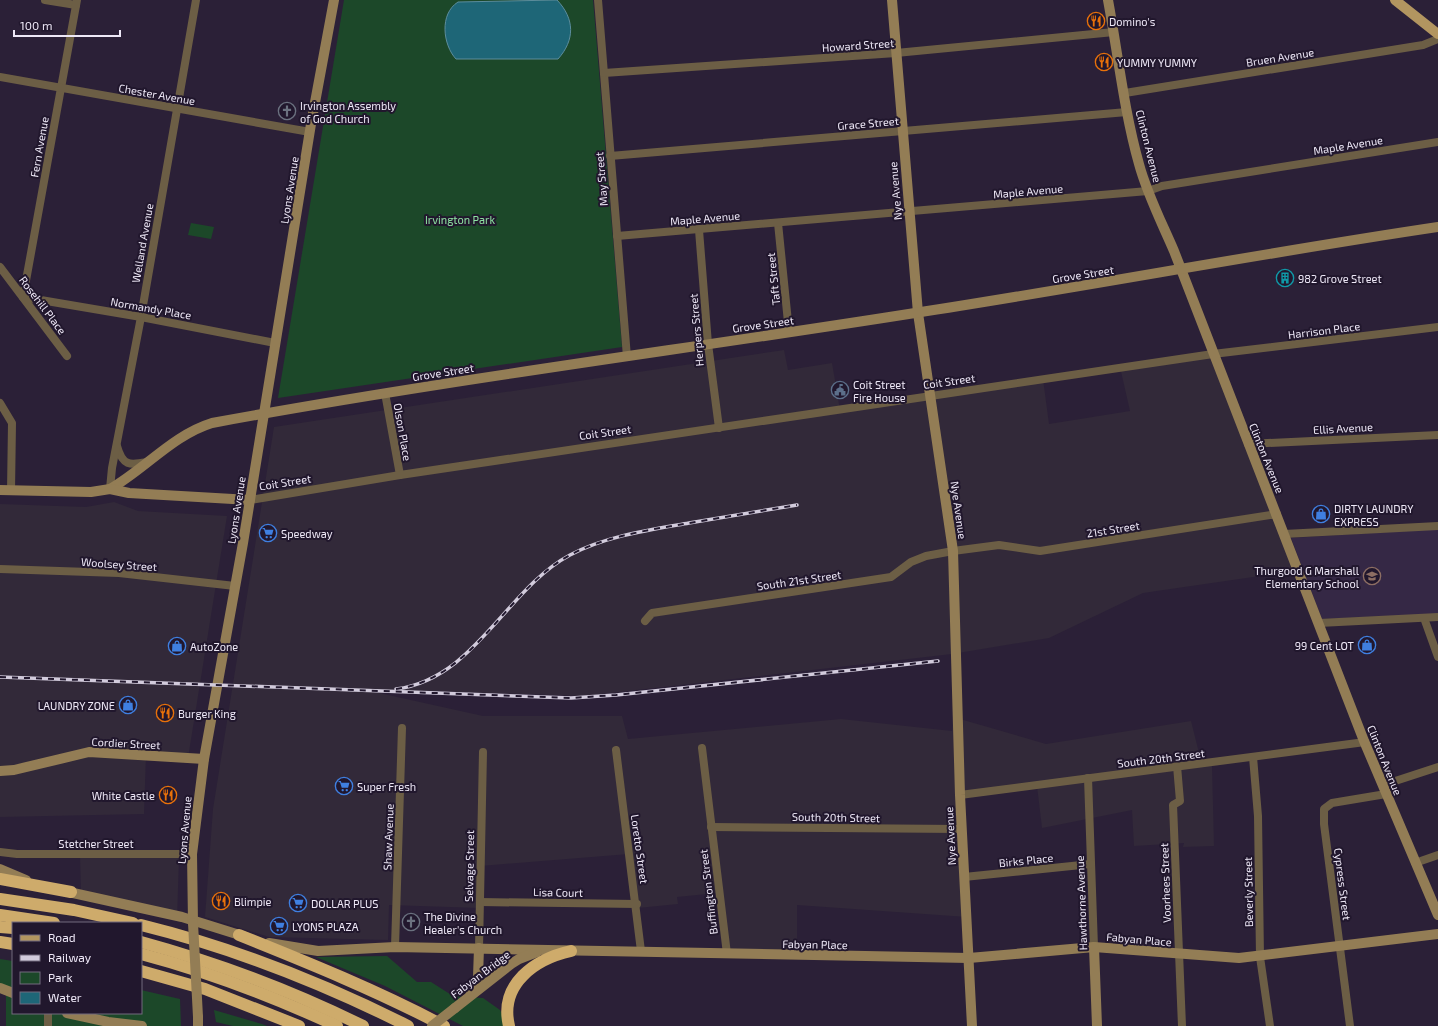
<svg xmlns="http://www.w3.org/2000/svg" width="1438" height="1026" viewBox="0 0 1438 1026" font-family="'Exo 2',sans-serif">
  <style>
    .industrial { fill: #322939 }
    .built { fill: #352845 }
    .green { fill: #1c4829 }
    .water { fill: #1e6677; stroke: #5c8d9d }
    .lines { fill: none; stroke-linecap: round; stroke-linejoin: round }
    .street { stroke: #6c5e45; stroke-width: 8 }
    .secondary { stroke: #937d55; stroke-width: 10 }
    .primary { stroke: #b29560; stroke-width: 10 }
    .highway { stroke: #ceab6b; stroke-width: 12 }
    .rail-casing { stroke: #d2cbdc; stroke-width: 3.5 }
    .rail { stroke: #21172d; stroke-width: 2; stroke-dasharray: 6; stroke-linecap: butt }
    .secondary-bridge { stroke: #937d55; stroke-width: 10 }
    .labels { text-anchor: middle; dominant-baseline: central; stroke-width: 4; stroke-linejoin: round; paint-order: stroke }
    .poi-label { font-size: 11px; fill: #eee8f7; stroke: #21172d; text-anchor: start }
    .street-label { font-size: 11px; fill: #eee8f7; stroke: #21172d }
    .park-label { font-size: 11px; fill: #8fe3a3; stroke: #21172d }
  </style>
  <rect width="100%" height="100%" fill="#2b2037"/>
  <!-- industrial -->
  <g class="industrial">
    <path d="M784,350L788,370L832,363L840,410L1043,379L1049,424L1130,411L1120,367L1216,355L1301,570L1143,593L1049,638L952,654L584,696L361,689L483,716H622L628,739L841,719L952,731L953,717L1046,744L1191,721L1202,765H1212L1214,846L1183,847L1184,843L1134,846L1132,810L1042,828L1037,786L959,796L967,917L797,905V956L725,952L717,893L677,897L678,904L638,908L629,854L480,866V908L389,905L388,940L269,937L205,917L213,809L274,427Z"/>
    <path d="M114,502L138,511L227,516L188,758L146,755L144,814L0,817V504L86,507Z"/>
    <path d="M80,854L179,857L177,919L81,891Z"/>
  </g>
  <!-- built -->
  <path class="built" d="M1438,529V614L1322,619L1291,538Z"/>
  <!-- green -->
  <g class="green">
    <path d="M344,0H593L622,347L278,398Z"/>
    <path d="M191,223L214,227L211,239L188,235Z"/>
    <path d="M387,956L417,982H431L453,996L483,998L500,1010L508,1026H463L385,986L316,957Z"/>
    <path d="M0,959L13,961V1013H141V990L180,999L181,1026H6V991L0,989Z"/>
    <path d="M214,1010L262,1024L267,1026H233L216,1022Z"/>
  </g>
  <!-- water -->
  <path class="water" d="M557,0C575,19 575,40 558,59H456C443,45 439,14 458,2Z"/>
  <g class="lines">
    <!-- street -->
    <g class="street">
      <path d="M45,0L76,5"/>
      <path d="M77,0L23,297L141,317L275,343"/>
      <path d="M598,0L627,357"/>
      <path d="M604,73L896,53L1114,32"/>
      <path d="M0,77L310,132"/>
      <path d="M1125,93L1423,45L1438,39"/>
      <path d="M610,156L1127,112"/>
      <path d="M778,223L789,332"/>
      <path d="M699,230L708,344L719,428"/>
      <path d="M617,236L1148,191L1162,186L1438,142"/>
      <path d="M0,267L67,356"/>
      <path d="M385,393L400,475"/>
      <path d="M0,403L12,423L11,491"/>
      <path d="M1248,444L1438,435"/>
      <path d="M117,446C123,467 130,465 148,462"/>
      <path d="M110,489L112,468L141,317L196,0"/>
      <path d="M250,500L400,475L1213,354L1438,327"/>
      <path d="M1284,534L1438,526"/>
      <path d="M0,569L119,573L235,586"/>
      <path d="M1424,618L1438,657"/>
      <path d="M645,621L652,613L891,577L911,562L926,556L953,551L999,545L1040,551L1277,514"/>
      <path d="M1319,623L1438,617"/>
      <path d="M702,748L727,954"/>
      <path d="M616,750L641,951"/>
      <path d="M1253,757L1258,816L1260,957L1270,1026"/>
      <path d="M1177,766L1180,801L1173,805L1182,1026"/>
      <path d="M1088,778L1094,947"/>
      <path d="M1383,785L1438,767"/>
      <path d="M960,795L1365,742"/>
      <path d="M711,827L961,829"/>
      <path d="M0,852L17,854H192"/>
      <path d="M1415,863L1438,855"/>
      <path d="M964,877L1091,864"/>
      <path d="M480,902L637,904"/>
      <path d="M395,947L402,728"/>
      <path d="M479,948L483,752"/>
      <path d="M48,1013V1026"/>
      <path d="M1350,1026L1324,824V809L1332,803L1386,794"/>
    </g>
    <!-- secondary -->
    <g class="secondary">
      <path d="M892,0L918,313L953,551L960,795L972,1026"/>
      <path d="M1108,0C1118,54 1124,111 1139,164C1147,194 1162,223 1174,251L1364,741L1438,915"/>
      <path d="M110,489C145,469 173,435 212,423C445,380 681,350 915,313C1090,286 1263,253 1438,227"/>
      <path d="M0,490L91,492L110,489L129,493L250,500"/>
      <path d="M0,771L14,770L89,752L204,759"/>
      <path d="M0,869L26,880"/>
      <path d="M64,891L182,917L246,937"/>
      <path d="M193,923L192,854L204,759L243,543L311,124L334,0"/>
      <path d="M269,943L318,951L395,947L969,958L1094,947L1239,958L1438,934"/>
      <path d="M1094,947L1097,1026"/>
      <path d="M0,988L13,993"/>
      <path d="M471,992L478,977L479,948"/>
      <path d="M455,1008L511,964L519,959L537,952"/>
      <path d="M67,1013L108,1022L142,1026"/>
      <path d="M198,1017V1026"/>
    </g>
    <!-- primary -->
    <path class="primary" d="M1395,0L1438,34"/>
    <!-- highway -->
    <g class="highway">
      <path d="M0,879L71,892"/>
      <path d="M0,899L74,910L133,923"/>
      <path d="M0,915L54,923"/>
      <path d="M141,925C234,948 323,983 408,1026"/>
      <path d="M0,927L13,928"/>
      <path d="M239,935C309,963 378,991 444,1026"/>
      <path d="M0,942L13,944"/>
      <path d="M141,942C218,963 292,991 363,1026"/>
      <path d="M141,954C209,972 274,997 337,1026"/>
      <path d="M141,971L205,989L299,1026"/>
      <path d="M509,1026C499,984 535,959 571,951"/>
    </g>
    <defs>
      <g id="rail">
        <path d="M0,677L571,698L616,695L938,661"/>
        <path d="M396,689C475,679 506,589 570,555C606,536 649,530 689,523C725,517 761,511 797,505"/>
      </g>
    </defs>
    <!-- rail casing -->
    <use href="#rail" class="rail-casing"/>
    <!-- rail -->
    <use href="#rail" class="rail"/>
    <!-- secondary-bridge -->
    <g class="secondary-bridge">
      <path d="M193,923L198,1017"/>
      <path d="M432,1026L455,1008"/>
    </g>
  </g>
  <!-- icons -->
  <defs>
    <symbol id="restaurant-ring" viewBox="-11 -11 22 22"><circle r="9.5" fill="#21172d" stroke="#e8710a" stroke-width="1.5"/><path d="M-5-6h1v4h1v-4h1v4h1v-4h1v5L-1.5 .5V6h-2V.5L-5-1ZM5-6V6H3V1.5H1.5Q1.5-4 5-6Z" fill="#e8710a"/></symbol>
    <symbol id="church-ring" viewBox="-11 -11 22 22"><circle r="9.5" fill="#21172d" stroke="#6b7280" stroke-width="1.5"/><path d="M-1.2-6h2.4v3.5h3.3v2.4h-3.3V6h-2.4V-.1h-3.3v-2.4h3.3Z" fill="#6b7280"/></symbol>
    <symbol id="building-ring" viewBox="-11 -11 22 22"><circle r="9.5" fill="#21172d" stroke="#0f9aa8" stroke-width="1.5"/><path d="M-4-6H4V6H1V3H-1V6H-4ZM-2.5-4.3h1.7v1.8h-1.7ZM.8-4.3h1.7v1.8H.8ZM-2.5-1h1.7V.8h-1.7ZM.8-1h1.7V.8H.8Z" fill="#0f9aa8"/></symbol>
    <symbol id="civic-ring" viewBox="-11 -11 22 22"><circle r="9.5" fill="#21172d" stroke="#5c6f8a" stroke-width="1.5"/><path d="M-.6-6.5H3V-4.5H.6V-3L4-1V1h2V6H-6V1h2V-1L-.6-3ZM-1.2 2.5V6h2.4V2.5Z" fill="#5c6f8a"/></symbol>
    <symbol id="shop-ring" viewBox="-11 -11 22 22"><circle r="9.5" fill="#21172d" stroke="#3f7fe0" stroke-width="1.5"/><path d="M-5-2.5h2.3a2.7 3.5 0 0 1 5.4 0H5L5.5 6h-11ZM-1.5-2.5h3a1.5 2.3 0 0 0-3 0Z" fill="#3f7fe0"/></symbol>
    <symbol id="supermarket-ring" viewBox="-11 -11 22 22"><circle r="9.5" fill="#21172d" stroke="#3f7fe0" stroke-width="1.5"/><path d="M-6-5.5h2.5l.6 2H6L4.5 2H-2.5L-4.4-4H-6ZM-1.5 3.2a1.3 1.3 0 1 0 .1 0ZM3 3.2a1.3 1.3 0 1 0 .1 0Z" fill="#3f7fe0"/></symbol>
    <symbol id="school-ring" viewBox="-11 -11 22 22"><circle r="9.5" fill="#21172d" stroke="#8d6e63" stroke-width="1.5"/><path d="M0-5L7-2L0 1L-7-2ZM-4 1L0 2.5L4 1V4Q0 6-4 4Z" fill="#8d6e63"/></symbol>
  </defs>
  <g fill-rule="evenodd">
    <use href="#restaurant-ring" x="1086" y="11" width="20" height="20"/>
    <use href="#restaurant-ring" x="1094" y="52" width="20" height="20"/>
    <use href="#church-ring" x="277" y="101" width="20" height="20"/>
    <use href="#building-ring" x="1275" y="268" width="20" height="20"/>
    <use href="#civic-ring" x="830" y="380" width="20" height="20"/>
    <use href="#shop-ring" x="1311" y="504" width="20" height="20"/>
    <use href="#supermarket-ring" x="258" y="523" width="20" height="20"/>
    <use href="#school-ring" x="1362" y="566" width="20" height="20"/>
    <use href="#shop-ring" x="1357" y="635" width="20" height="20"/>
    <use href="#shop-ring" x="167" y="636" width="20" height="20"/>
    <use href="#shop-ring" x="118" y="695" width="20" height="20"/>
    <use href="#restaurant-ring" x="155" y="703" width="20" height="20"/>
    <use href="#supermarket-ring" x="334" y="776" width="20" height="20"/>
    <use href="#restaurant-ring" x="158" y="785" width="20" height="20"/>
    <use href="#restaurant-ring" x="211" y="891" width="20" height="20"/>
    <use href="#supermarket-ring" x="288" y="893" width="20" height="20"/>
    <use href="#church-ring" x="401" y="912" width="20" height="20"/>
    <use href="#supermarket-ring" x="269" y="916" width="20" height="20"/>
  </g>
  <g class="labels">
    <!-- poi labels -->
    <g class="poi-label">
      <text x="1109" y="21">Domino's</text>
      <text x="1117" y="62">YUMMY YUMMY</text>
      <text x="300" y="105">Irvington Assembly<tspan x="300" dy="13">of God Church</tspan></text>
      <text x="1298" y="278">982 Grove Street</text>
      <text x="853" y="384">Coit Street<tspan x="853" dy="13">Fire House</tspan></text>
      <text x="1334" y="508">DIRTY LAUNDRY<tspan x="1334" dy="13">EXPRESS</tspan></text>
      <text x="281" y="533">Speedway</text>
      <text x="1359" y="570" text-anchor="end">Thurgood G Marshall<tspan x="1359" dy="13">Elementary School</tspan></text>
      <text x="1354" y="645" text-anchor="end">99 Cent LOT</text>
      <text x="190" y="646">AutoZone</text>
      <text x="115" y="705" text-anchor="end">LAUNDRY ZONE</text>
      <text x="178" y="713">Burger King</text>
      <text x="357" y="786">Super Fresh</text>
      <text x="155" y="795" text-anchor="end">White Castle</text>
      <text x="234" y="901">Blimpie</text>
      <text x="311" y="903">DOLLAR PLUS</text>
      <text x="424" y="916">The Divine<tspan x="424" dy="13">Healer's Church</tspan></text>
      <text x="292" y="926">LYONS PLAZA</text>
    </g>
    <!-- street labels -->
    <g class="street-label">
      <text transform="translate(858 45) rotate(-4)">Howard Street</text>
      <text transform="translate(1280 57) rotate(-9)">Bruen Avenue</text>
      <text transform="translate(157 94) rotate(10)">Chester Avenue</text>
      <text transform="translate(868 123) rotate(-5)">Grace Street</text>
      <text transform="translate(1348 145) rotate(-9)">Maple Avenue</text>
      <text transform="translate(1149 146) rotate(76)">Clinton Avenue</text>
      <text transform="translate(39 147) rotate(-80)">Fern Avenue</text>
      <text transform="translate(601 179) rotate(-95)">May Street</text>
      <text transform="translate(289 190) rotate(-81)">Lyons Avenue</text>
      <text transform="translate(895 191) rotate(-95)">Nye Avenue</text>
      <text transform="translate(1028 191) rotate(-5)">Maple Avenue</text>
      <text transform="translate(705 218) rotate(-5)">Maple Avenue</text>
      <text transform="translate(142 243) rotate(-80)">Welland Avenue</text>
      <text transform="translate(1083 274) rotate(-9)">Grove Street</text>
      <text transform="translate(773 279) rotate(-96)">Taft Street</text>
      <text transform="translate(43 305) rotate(53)">Rosehill Place</text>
      <text transform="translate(151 308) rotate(10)">Normandy Place</text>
      <text transform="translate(763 324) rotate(-8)">Grove Street</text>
      <text transform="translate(696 330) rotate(-95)">Herpers Street</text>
      <text transform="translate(1324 330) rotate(-7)">Harrison Place</text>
      <text transform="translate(443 372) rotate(-9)">Grove Street</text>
      <text transform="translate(949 381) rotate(-8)">Coit Street</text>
      <text transform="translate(1343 428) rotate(-3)">Ellis Avenue</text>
      <text transform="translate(403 432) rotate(80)">Olson Place</text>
      <text transform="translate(605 432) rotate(-8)">Coit Street</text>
      <text transform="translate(1267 458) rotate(68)">Clinton Avenue</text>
      <text transform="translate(285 482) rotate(-9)">Coit Street</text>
      <text transform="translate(236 510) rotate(-81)">Lyons Avenue</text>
      <text transform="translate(959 510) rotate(82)">Nye Avenue</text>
      <text transform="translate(1113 529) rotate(-9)">21st Street</text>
      <text transform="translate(119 564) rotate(4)">Woolsey Street</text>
      <text transform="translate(799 580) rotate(-8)">South 21st Street</text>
      <text transform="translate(126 743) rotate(3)">Cordier Street</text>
      <text transform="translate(1161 758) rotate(-7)">South 20th Street</text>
      <text transform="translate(1385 760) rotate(68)">Clinton Avenue</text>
      <text transform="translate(836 817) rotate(1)">South 20th Street</text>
      <text transform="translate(184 830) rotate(-85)">Lyons Avenue</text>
      <text transform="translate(950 836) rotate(-93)">Nye Avenue</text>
      <text transform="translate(388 837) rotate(-88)">Shaw Avenue</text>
      <text x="96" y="843">Stetcher Street</text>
      <text transform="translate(640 849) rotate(82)">Loretto Street</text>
      <text transform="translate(1026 860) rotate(-6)">Birks Place</text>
      <text transform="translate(469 866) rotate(-89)">Selvage Street</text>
      <text transform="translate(1165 883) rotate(-92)">Voorhees Street</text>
      <text transform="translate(1343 884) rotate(83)">Cypress Street</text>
      <text transform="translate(558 892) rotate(1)">Lisa Court</text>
      <text transform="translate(708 892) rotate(-97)">Buffington Street</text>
      <text transform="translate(1248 892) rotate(-91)">Beverly Street</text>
      <text transform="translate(1081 903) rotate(-92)">Hawthorne Avenue</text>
      <text transform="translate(1139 939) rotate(5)">Fabyan Place</text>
      <text transform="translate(815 944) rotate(1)">Fabyan Place</text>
      <text transform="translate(480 974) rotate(-37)">Fabyan Bridge</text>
    </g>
    <!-- park labels -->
    <g class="park-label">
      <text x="460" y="219">Irvington Park</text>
    </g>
  </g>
  <!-- legend -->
  <rect x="12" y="922" width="130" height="92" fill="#21172d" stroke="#736b7e"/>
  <rect x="20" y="935" width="20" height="6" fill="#b29560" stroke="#736b7e"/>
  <text x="48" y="942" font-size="12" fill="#eee8f7">Road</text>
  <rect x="20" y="955" width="20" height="6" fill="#d2cbdc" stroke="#736b7e"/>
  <text x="48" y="962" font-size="12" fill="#eee8f7">Railway</text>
  <rect x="20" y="972" width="20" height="12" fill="#1c4829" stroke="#736b7e"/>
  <text x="48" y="982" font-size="12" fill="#eee8f7">Park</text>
  <rect x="20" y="992" width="20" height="12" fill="#1e6677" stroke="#736b7e"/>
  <text x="48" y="1002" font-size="12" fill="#eee8f7">Water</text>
  <!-- scale -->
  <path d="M14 30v6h106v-6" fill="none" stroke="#eee8f7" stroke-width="2"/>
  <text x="20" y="30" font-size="12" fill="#eee8f7" stroke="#21172d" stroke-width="3" paint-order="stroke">100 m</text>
</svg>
